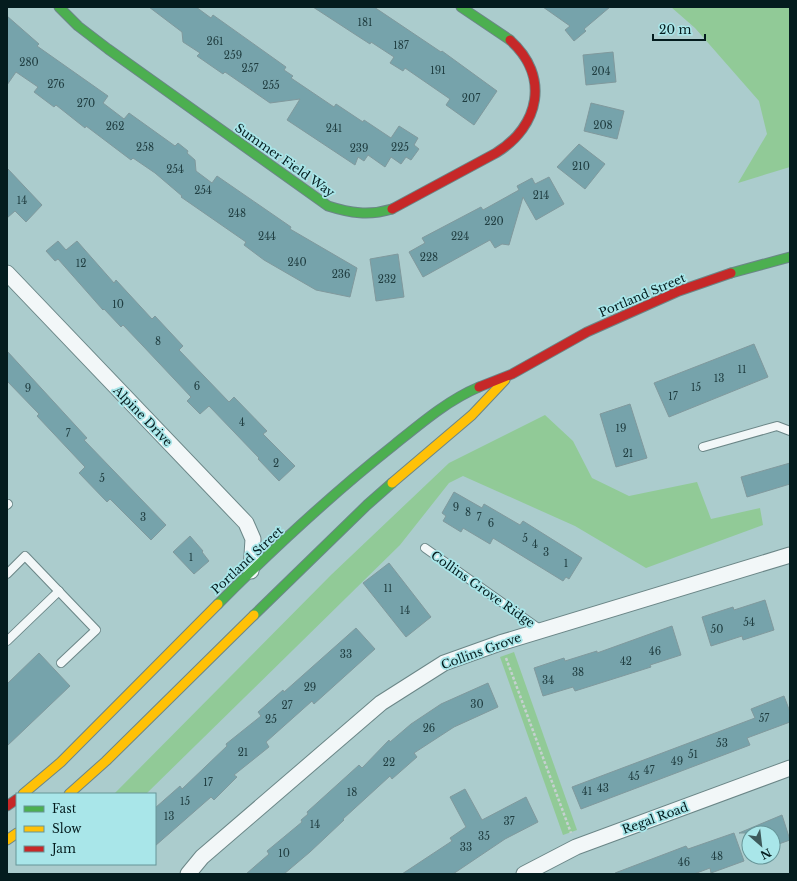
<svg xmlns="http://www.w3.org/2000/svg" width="797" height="881" viewBox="0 0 797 881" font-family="'Libre Baskerville',serif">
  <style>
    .green { fill: #91ca97 }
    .building { fill: #76a3ab; stroke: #80999d }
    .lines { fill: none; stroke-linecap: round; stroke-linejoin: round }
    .lane-casing { stroke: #6b8687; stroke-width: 10 }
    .street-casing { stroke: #6b8687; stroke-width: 17 }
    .fast-casing { stroke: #6b8687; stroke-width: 11 }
    .slow-casing { stroke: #6b8687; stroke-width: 11 }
    .jam-casing { stroke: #6b8687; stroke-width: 11 }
    .path { stroke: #c5d0d0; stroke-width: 2.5; stroke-dasharray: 3 2; stroke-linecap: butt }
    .lane { stroke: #f2f7f8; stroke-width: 8 }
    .street { stroke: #f2f7f8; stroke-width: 15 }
    .fast { stroke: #4caf50; stroke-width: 9 }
    .slow { stroke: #ffc107; stroke-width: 9 }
    .jam { stroke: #c62828; stroke-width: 9 }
    .labels { text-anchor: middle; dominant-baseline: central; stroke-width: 3.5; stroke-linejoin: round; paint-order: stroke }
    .number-label { font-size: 10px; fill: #203e41 }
    .street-label { font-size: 12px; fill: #041c1e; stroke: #a9e6e9 }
  </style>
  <rect width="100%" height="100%" fill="#abcccd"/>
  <!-- green -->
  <g class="green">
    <path d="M671,7H790V167L738,183L767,134L759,101L695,28Z"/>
    <path d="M545,415L573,441L592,478L629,496L697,482L711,519L760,508L763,525L646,568L575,526L463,476L449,483L400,545L146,794H114L331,575L449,463Z"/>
    <path d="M514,652L577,830L563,835L500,657Z"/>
  </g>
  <!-- building -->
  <g class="building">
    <path d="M149,7H196L211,18L213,15L286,67L284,70L293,76L291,78L334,107L336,104L363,122L364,120L391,138L399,126L418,138L414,145L419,149L411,160L406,157L401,164L391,157L385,167L368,155L364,161L358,157L355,165L287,120L300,99L270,103L225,72L223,74L197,56L200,53L183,42L182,32Z"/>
    <path d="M313,7H374L441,52L442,51L497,91L474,125L446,105L450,99L405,68L403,71L390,63L394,57L371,42L370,44L356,35Z"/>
    <path d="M543,7H610L584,29L586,31L574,41L565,30L570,26Z"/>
    <path d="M7,16L39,44L37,46L108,96L103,103L124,119L129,113L175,146L178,143L188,151L187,153L195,160L196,171L212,183L217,176L291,227L290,229L357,268L350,297L316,290L264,260L244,245L246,242L181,197L182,196L155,173L133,158L131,160L86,126L85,128L56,105L54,107L34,92L38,87L16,72L7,85Z"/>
    <path d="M613,52L616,82L586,85L583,55Z"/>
    <path d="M591,103L624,111L617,139L584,131Z"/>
    <path d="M579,144L605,164L585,189L557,167Z"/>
    <path d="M7,168L42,205L26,222L15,211L7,218Z"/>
    <path d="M549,177L564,204L536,220L523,197L509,245L502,244L495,248L490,240L423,277L409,252L425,243L422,238L481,207L483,210L519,190L517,186L532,178L535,184Z"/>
    <path d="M58,241L66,250L77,241L114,283L116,280L152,319L155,316L183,346L179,350L229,402L234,397L267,431L263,434L295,466L279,481L258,459L259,458L209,406L200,414L187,401L191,397L143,346L123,325L121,327L104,309L103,310L58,259L55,261L46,251Z"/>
    <path d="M398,254L404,297L376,301L370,259Z"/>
    <path d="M754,344L768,377L669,417L654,383Z"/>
    <path d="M7,351L87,438L84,440L166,525L151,540L110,499L107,502L79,473L85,467L37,416L39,414L7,381Z"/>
    <path d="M630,404L647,458L616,467L600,414Z"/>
    <path d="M790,463V484L747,497L741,477Z"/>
    <path d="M454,492L482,508L484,504L520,525L523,521L582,558L569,579L566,577L563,581L493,538L490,544L463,528L461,532L443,521L446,516L442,513Z"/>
    <path d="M190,536L203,551L202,552L209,561L194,574L173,552Z"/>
    <path d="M389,563L431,617L406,637L363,583Z"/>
    <path d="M765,600L774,630L743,640L742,636L711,646L702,617L733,607L734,610Z"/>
    <path d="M672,626L681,655L650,665L651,667L575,691L573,687L543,696L534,668L564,658L565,661L597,651V653Z"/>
    <path d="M356,628L375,649L314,704L312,701L266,742L269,747L234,775L237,777L214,800L211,797L155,846V808L180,786L182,789L227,746L226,744L261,716L258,712L283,690L284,692Z"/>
    <path d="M39,653L70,686L7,746V684Z"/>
    <path d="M488,683L498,707L454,727L414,753L417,757L392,779L390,776L343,819L344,820L310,852L284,874H246L269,854L267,851L302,822L301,820L308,814L307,812L359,765L362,768L389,740L390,742L411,724L441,704Z"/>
    <path d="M784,696L790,712V722L747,738L750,745L581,809L572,787L755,718L751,709Z"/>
    <path d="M465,789L482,820L526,797L538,822L505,839L453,874H402L452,841L450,838L466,827L450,797Z"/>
    <path d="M782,815L790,840L773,846V833H739Z"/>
    <path d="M734,833L744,861L711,873L710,868L694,874H615V873L686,846L688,849Z"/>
  </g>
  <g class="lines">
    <defs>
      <g id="lane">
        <path d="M703,447L777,426L790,431"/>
        <path d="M7,505L8,504"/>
        <path d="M425,548L541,630"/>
        <path d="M7,574L25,556L96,630L61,663"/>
        <path d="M7,641L59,591"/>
      </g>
      <g id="street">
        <path d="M7,273L246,523L253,539L251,571"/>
        <path d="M188,874L202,857L381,703L444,663L500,643L790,555"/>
        <path d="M524,874L576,847L790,768"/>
      </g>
      <g id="fast">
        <path d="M59,7L78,26L108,49L328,206C350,213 369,216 392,209"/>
        <path d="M461,7L510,40"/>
        <path d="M731,273L790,257"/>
        <path d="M218,604C274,548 332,494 394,445C420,424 448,400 479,387"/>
        <path d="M254,615L367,505L392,483"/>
      </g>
      <g id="slow">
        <path d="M392,483L472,415L505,380"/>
        <path d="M23,794L61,762L218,604"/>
        <path d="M69,794L106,761L254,615"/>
        <path d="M7,840L17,833"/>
      </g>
      <g id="jam">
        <path d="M392,209L496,153C540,126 550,76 510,40"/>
        <path d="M479,387L512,374L587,332L679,291L731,273"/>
        <path d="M7,806L17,799"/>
      </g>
    </defs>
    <!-- lane casing -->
    <use href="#lane" class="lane-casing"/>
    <!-- street casing -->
    <use href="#street" class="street-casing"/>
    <!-- fast casing -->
    <use href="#fast" class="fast-casing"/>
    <!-- slow casing -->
    <use href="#slow" class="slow-casing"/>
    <!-- jam casing -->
    <use href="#jam" class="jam-casing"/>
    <!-- path -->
    <path class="path" d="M506,658L571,833"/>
    <!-- lane -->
    <use href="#lane" class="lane"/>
    <!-- street -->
    <use href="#street" class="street"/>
    <!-- fast -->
    <use href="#fast" class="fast"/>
    <!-- slow -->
    <use href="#slow" class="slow"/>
    <!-- jam -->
    <use href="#jam" class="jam"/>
  </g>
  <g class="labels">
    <!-- number labels -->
    <g class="number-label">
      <text x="365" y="22">181</text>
      <text x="215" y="41">261</text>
      <text x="401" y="45">187</text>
      <text x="233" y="55">259</text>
      <text x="29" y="62">280</text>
      <text x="250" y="68">257</text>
      <text x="438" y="70">191</text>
      <text x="601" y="71">204</text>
      <text x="56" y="84">276</text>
      <text x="271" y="85">255</text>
      <text x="471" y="98">207</text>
      <text x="86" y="103">270</text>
      <text x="603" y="125">208</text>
      <text x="115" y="126">262</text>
      <text x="334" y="128">241</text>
      <text x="145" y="147">258</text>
      <text x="400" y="147">225</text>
      <text x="359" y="148">239</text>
      <text x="581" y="166">210</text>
      <text x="175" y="169">254</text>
      <text x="203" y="190">254</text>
      <text x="541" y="195">214</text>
      <text x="22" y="200">14</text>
      <text x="237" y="213">248</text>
      <text x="494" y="221">220</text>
      <text x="267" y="236">244</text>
      <text x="460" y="236">224</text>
      <text x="429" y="257">228</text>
      <text x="297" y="262">240</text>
      <text x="81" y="263">12</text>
      <text x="341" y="274">236</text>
      <text x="387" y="279">232</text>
      <text x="118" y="304">10</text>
      <text x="158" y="341">8</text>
      <text x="742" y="369">11</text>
      <text x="719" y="378">13</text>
      <text x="197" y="386">6</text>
      <text x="696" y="387">15</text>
      <text x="28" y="388">9</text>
      <text x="673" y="396">17</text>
      <text x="242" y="422">4</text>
      <text x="621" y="428">19</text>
      <text x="68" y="433">7</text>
      <text x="628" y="453">21</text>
      <text x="276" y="463">2</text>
      <text x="102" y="478">5</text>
      <text x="456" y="507">9</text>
      <text x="468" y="512">8</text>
      <text x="143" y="517">3</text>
      <text x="479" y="517">7</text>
      <text x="491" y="523">6</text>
      <text x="525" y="538">5</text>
      <text x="535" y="544">4</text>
      <text x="546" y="552">3</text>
      <text x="191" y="557">1</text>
      <text x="566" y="563">1</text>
      <text x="388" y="588">11</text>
      <text x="405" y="610">14</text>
      <text x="749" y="622">54</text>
      <text x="717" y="629">50</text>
      <text x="655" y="651">46</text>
      <text x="346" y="654">33</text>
      <text x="626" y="661">42</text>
      <text x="578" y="672">38</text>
      <text x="548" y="680">34</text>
      <text x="310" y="687">29</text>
      <text x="477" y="704">30</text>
      <text x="287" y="705">27</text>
      <text x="764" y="718">57</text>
      <text x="271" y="719">25</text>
      <text x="429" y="728">26</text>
      <text x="722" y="743">53</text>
      <text x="243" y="752">21</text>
      <text x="693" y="754">51</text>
      <text x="677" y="761">49</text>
      <text x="389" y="762">22</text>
      <text x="649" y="770">47</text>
      <text x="634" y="776">45</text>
      <text x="208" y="782">17</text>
      <text x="603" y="788">43</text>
      <text x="587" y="791">41</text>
      <text x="352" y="792">18</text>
      <text x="185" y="801">15</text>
      <text x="169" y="816">13</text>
      <text x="509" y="821">37</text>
      <text x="315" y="824">14</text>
      <text x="484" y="836">35</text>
      <text x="466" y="847">33</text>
      <text x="284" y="853">10</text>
      <text x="717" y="856">48</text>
      <text x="684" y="862">46</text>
    </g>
    <!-- street labels -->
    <g class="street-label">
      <text transform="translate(285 160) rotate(35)">Summer Field Way</text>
      <text transform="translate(642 295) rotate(-23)">Portland Street</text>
      <text transform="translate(143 416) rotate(46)">Alpine Drive</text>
      <text transform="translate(247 560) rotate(-43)">Portland Street</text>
      <text transform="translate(483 589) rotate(35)">Collins Grove Ridge</text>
      <text transform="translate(481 651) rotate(-20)">Collins Grove</text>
      <text transform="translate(655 818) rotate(-20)">Regal Road</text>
    </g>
  </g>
  <!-- border -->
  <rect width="797" height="881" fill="none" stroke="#041c1e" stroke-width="16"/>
  <!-- legend -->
  <rect x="16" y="793" width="140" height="72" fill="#a9e6e9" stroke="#679598"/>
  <rect x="24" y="806" width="20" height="6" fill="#4caf50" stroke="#679598"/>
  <text x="52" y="813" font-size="12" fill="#041c1e">Fast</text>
  <rect x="24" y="826" width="20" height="6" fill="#ffc107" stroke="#679598"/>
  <text x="52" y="833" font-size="12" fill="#041c1e">Slow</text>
  <rect x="24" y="846" width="20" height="6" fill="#c62828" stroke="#679598"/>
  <text x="52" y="853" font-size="12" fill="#041c1e">Jam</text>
  <!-- north arrow -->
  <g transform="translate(761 845) rotate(152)"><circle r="19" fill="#a9e6e9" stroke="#679598"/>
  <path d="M0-3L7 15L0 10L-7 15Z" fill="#3e5a5b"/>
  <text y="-6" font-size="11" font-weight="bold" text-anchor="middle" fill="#041c1e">N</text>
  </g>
  <!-- scale -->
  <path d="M653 34v6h52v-6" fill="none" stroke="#041c1e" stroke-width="2"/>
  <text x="659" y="34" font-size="12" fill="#041c1e" stroke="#a9e6e9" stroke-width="3" paint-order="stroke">20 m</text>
</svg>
